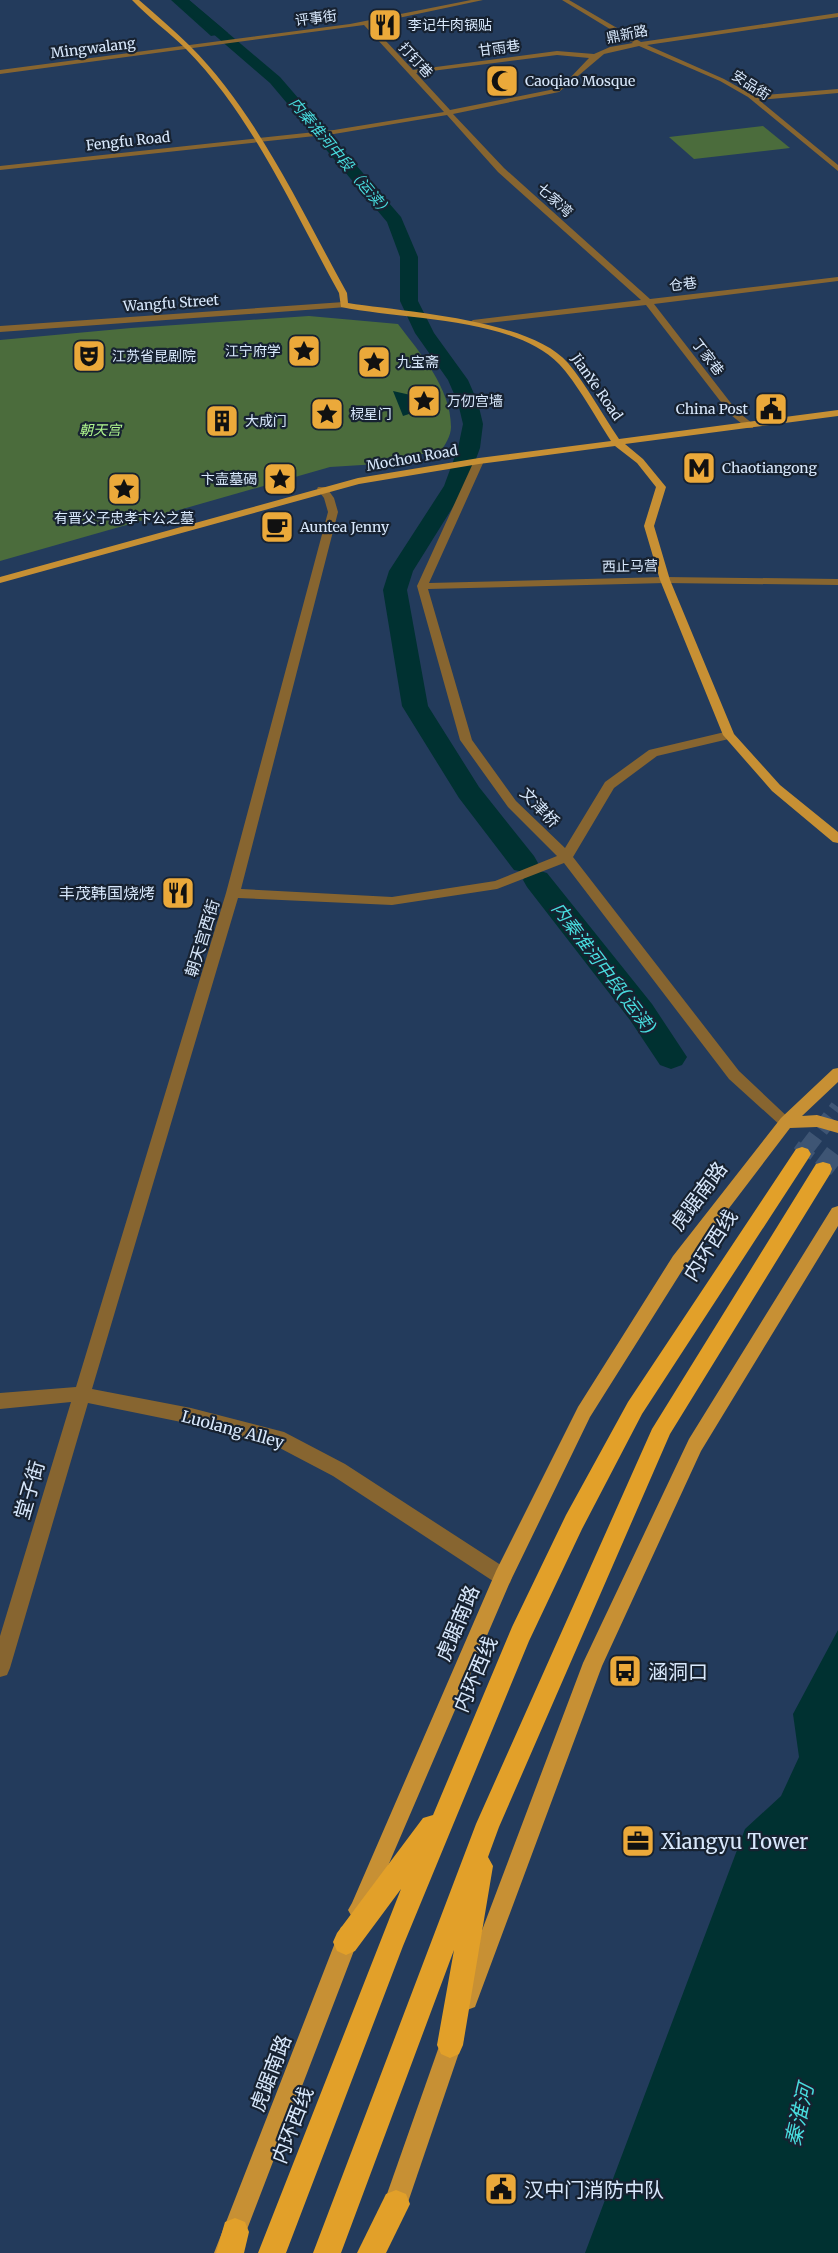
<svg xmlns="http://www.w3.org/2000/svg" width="838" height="2253" viewBox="0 0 838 2253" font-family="Merriweather,'Noto Sans SC',serif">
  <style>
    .green { fill: #4b6c3c }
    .water { fill: #003131 }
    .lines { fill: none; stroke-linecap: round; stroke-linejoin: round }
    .river { fill: #003131; fill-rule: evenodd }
    .highway-tunnel-far1 { stroke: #3e5574; stroke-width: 16; stroke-dasharray: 16 8; stroke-linecap: butt }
    .highway-tunnel { stroke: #3e5574; stroke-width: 20; stroke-dasharray: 20 10; stroke-linecap: butt }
    .minor { fill: #876530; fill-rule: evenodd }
    .major { fill: #c79034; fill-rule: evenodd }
    .highway { fill: #e2a029; fill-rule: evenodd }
    .labels { text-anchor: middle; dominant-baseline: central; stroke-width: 4.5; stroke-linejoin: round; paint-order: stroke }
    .far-street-label { font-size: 14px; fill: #d8e8fc; stroke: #172231 }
    .far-poi-label { font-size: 14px; fill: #d8e8fc; stroke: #172231; text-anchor: start }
    .far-park-label { font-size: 14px; font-style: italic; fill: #aff68e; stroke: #172231 }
    .far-water-label { font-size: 15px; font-style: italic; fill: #48dcde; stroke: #172231 }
    .street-label { font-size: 16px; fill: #d8e8fc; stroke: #172231 }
    .poi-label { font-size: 16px; fill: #d8e8fc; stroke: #172231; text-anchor: end }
    .water-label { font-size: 18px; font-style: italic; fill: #48dcde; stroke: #172231 }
    .near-street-label { font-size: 20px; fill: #d8e8fc; stroke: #172231 }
    .near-poi-label { font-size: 20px; fill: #d8e8fc; stroke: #172231; text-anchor: start }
    .near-water-label { font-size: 21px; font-style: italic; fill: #48dcde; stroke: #172231 }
  </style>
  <rect width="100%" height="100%" fill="#233b5c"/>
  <!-- green -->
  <g class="green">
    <path d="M763,126L790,148L694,159L669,137Z"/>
    <path d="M309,316L398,324C420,353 451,388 451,427C451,436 445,445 440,452L378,459V464L330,467L0,561V340L131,328Z"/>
  </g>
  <!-- water -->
  <g class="water">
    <path d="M171,0H189L228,33L211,36Z"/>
    <path d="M393,391L415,396L420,407L418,411L403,416Z"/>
    <path d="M838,1630V2253H585L745,1829L781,1796L799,1757L793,1714Z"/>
  </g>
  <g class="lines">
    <!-- river -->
    <g class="river">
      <path d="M174,0H189L280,77L401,217L418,257V301L434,333L468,380L478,403L483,424L480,448L466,486L413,571L407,590L428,706L479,787L534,856L538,863L534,870L524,872L514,870L459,798L402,706L383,590L389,571L444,486L458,448L463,424L458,403L448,380L415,333L400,301V257L387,222L270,83Z"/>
      <path d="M537,870L547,873L652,1004L687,1057L682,1065L671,1069L660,1065L630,1020L527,887L523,880L527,873Z"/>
    </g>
    <!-- highway-tunnel-far1 -->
    <path class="highway-tunnel-far1" d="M806,1149L838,1107"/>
    <!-- highway-tunnel -->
    <g class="highway-tunnel">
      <path d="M802,1154L807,1147"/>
      <path d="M823,1169L838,1149"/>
    </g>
    <!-- minor -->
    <g class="minor">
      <path d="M471,0H483L370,24L413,70L557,51L594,54L610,47L633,43L562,0H569L641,42L838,13V17L647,45L724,79L754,96L838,89V93L759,100L838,165V171L748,97L720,81L639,46L604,54L559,92L453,114L504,168L650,299L838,277V281L654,304L737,411L753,424V428H747L731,415L646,305L470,325L469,323L473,320L641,300L498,172L447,115L334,134L0,170V166L334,130L444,112L364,25L0,74V70L350,24ZM557,55L589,58L569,79L555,89L450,110L416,73Z"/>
      <path d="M344,302L348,305L347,307L0,332V326Z"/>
      <path d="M479,458L484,461L429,583L665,577L838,579V585L665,583L428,589L472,740L516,801L565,848L605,782L649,750L729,731L733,732V738L657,756L614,788L573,857L739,1071L793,1122L791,1126H781L729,1079L564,863L497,889L392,905L238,898L92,1389L191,1408L284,1432L345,1464L510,1571L512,1577L510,1583L503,1586L496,1583L333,1476L274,1445L191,1424L88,1403L10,1668L7,1675L0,1677V1636L71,1402L0,1409V1393L76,1387L226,893L328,512L324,498L317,489L318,487H326L334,498L338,512L241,889L392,897L495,881L557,856L508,807L460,740L417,586L474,461Z"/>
    </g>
    <!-- major -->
    <g class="major">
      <path d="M132,0H139C156,15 174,30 190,46C256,111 302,212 347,293L348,303C405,312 530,319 568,363C587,386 602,414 619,439L838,410V416L625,444L643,459L666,487L654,526L670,580L734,734L780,785L838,832V843L833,842L772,791L723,735L660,580L644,526L656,487L637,463L615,446L479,464L359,484L0,583V577L358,478L479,458L611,441C596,418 577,383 559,364C513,317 404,320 341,307L339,293C293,210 253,117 186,49C169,32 149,18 132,0Z"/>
      <path d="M838,1068V1082L802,1116L817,1115L838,1121V1133L817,1127L790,1128L685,1266L590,1417L510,1582L366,1917L359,1921L352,1917L348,1910L352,1903L496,1571L578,1407L673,1256L781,1118L833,1069Z"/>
      <path d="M838,1206V1226L701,1451L602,1666L475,2007L467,2010L459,2007L456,1999L583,1663L689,1439L832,1208Z"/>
      <path d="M349,1924L357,1927L360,1935L238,2253H214L338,1935L341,1927Z"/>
      <path d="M453,2027L461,2030L464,2038L405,2211L401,2219L393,2223L385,2219L381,2211L442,2038L445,2030Z"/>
    </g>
    <!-- highway -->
    <g class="highway">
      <path d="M802,1147L808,1149L811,1154L808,1159L642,1414L582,1529L529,1641L403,1946L286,2253H258L401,1889L355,1951L346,1955L337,1951L333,1942L337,1933L423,1818L433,1815L512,1627L566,1515L628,1402L796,1149Z"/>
      <path d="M823,1162L830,1164L832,1169L830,1174L670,1434L499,1827L488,1857L493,1866L463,2045L459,2054L450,2058L441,2054L437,2045L454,1950L341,2253H313L476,1824L652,1429L816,1164Z"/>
      <path d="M396,2190L406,2194L410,2204L386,2253H357L386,2194Z"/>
      <path d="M235,2218L245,2222L249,2232L244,2253H216L225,2222Z"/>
    </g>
  </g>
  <!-- icons -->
  <defs>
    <symbol id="restaurant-square" viewBox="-11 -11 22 22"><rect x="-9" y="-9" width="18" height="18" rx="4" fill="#eba93a" stroke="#172231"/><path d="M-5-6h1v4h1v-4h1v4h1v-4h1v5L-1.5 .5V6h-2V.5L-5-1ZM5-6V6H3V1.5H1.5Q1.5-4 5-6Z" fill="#111"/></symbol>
    <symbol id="mosque-square" viewBox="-11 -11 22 22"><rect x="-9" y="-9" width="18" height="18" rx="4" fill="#eba93a" stroke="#172231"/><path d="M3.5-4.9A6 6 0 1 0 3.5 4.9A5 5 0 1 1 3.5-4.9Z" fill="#111"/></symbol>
    <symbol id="sight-square" viewBox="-11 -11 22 22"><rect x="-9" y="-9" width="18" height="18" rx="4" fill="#eba93a" stroke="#172231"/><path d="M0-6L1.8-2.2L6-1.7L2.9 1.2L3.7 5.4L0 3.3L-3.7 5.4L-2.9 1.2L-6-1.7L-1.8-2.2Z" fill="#111"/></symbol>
    <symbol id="theatre-square" viewBox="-11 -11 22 22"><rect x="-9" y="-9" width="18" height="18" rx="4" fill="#eba93a" stroke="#172231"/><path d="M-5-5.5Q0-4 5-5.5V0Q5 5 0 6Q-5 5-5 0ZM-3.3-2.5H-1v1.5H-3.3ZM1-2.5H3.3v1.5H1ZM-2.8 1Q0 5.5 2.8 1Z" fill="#111"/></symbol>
    <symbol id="civic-square" viewBox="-11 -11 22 22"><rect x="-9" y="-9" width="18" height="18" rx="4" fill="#eba93a" stroke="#172231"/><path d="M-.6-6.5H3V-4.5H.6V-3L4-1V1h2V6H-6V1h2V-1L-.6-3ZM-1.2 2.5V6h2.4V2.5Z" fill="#111"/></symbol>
    <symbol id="building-square" viewBox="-11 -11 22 22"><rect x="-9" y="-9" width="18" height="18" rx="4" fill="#eba93a" stroke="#172231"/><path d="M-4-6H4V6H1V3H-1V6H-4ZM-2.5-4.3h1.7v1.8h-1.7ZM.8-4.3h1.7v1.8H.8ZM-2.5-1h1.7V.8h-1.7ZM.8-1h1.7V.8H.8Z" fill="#111"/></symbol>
    <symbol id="metro-square" viewBox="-11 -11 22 22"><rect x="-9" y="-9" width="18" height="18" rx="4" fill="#eba93a" stroke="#172231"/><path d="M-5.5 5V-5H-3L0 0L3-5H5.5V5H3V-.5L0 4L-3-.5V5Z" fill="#111"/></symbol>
    <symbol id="cafe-square" viewBox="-11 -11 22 22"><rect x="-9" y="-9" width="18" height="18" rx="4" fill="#eba93a" stroke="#172231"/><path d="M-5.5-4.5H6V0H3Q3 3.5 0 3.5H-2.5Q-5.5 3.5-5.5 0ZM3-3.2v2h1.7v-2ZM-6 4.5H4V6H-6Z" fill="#111"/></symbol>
    <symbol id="bus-square" viewBox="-11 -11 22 22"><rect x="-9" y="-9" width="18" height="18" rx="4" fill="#eba93a" stroke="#172231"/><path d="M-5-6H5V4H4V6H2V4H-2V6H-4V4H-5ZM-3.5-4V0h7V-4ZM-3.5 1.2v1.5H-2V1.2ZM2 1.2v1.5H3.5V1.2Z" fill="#111"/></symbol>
    <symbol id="office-square" viewBox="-11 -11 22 22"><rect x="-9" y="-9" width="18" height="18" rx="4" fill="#eba93a" stroke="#172231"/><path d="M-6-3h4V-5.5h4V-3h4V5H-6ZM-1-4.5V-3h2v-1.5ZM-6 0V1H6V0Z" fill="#111"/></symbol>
  </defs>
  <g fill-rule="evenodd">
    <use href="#restaurant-square" x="366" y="6" width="38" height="38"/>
    <use href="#mosque-square" x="483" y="62" width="38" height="38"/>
    <use href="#sight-square" x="285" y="332" width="38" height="38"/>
    <use href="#theatre-square" x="70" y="337" width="38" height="38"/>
    <use href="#sight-square" x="355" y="343" width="38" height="38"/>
    <use href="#sight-square" x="405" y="382" width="38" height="38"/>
    <use href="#civic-square" x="752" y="390" width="38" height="38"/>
    <use href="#sight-square" x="308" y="395" width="38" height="38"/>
    <use href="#building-square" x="203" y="402" width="38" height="38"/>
    <use href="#metro-square" x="680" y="449" width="38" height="38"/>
    <use href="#sight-square" x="261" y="460" width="38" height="38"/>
    <use href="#sight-square" x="105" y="470" width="38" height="38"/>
    <use href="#cafe-square" x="258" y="508" width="38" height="38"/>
    <use href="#restaurant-square" x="159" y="874" width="38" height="38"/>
    <use href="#bus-square" x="606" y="1652" width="38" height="38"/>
    <use href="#office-square" x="619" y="1822" width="38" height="38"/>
    <use href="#civic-square" x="482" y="2170" width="38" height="38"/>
  </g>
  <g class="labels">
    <!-- far-street labels -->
    <g class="far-street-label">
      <text transform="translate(316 18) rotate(-7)">评事街</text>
      <text transform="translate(627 34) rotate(-11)">鼎新路</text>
      <text transform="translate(93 48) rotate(-7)">Mingwalang</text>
      <text transform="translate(499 48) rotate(-8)">甘雨巷</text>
      <text transform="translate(416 60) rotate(47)">打钉巷</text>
      <text transform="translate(751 85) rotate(33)">安品街</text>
      <text transform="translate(128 141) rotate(-6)">Fengfu Road</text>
      <text transform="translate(555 200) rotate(42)">七家湾</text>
      <text transform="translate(683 284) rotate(-7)">仓巷</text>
      <text transform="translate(171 303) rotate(-4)">Wangfu Street</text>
      <text transform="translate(708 357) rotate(52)">丁家巷</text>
      <text transform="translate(597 387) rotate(55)">JianYe Road</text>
      <text transform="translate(412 458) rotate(-10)">Mochou Road</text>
      <text transform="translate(630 566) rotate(-1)">西止马营</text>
    </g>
    <!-- far-poi labels -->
    <g class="far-poi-label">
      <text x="408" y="25">李记牛肉锅贴</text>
      <text x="525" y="81">Caoqiao Mosque</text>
      <text x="281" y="351" text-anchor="end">江宁府学</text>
      <text x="112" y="356">江苏省昆剧院</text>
      <text x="397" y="362">九宝斋</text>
      <text x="447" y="401">万仞宫墙</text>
      <text x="748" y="409" text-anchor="end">China Post</text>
      <text x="350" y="414">棂星门</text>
      <text x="245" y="421">大成门</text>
      <text x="722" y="468">Chaotiangong</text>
      <text x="257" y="479" text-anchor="end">卞壸墓碣</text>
      <text x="124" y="518" text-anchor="middle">有晋父子忠孝卞公之墓</text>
      <text x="300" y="527">Auntea Jenny</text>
    </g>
    <!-- far-park labels -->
    <g class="far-park-label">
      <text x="100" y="430">朝天宫</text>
    </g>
    <!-- far-water labels -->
    <g class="far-water-label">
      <text transform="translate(341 157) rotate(50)">内秦淮河中段（运渎）</text>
    </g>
    <!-- street labels -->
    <g class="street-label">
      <text transform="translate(540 807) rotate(46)">文津桥</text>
      <text transform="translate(202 938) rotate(-73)">朝天宫西街</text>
      <text transform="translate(233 1429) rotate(15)">Luolang Alley</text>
    </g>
    <!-- poi labels -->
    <g class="poi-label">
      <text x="155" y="893">丰茂韩国烧烤</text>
    </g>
    <!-- water labels -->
    <g class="water-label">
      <text transform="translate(604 968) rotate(53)">内秦淮河中段(运渎)</text>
    </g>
    <!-- near-street labels -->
    <g class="near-street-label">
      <text transform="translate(698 1196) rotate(-53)">虎踞南路</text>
      <text transform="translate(710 1245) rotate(-57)">内环西线</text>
      <text transform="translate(29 1490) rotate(-74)">堂子街</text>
      <text transform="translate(457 1623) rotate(-67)">虎踞南路</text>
      <text transform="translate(475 1674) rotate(-67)">内环西线</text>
      <text transform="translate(270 2073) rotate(-69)">虎踞南路</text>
      <text transform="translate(292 2125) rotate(-69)">内环西线</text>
    </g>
    <!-- near-poi labels -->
    <g class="near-poi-label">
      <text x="648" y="1671">涵洞口</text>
      <text x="661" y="1841">Xiangyu Tower</text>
      <text x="524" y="2189">汉中门消防中队</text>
    </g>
    <!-- near-water labels -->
    <g class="near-water-label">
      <text transform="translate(799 2115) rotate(-77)">秦淮河</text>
    </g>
  </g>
</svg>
